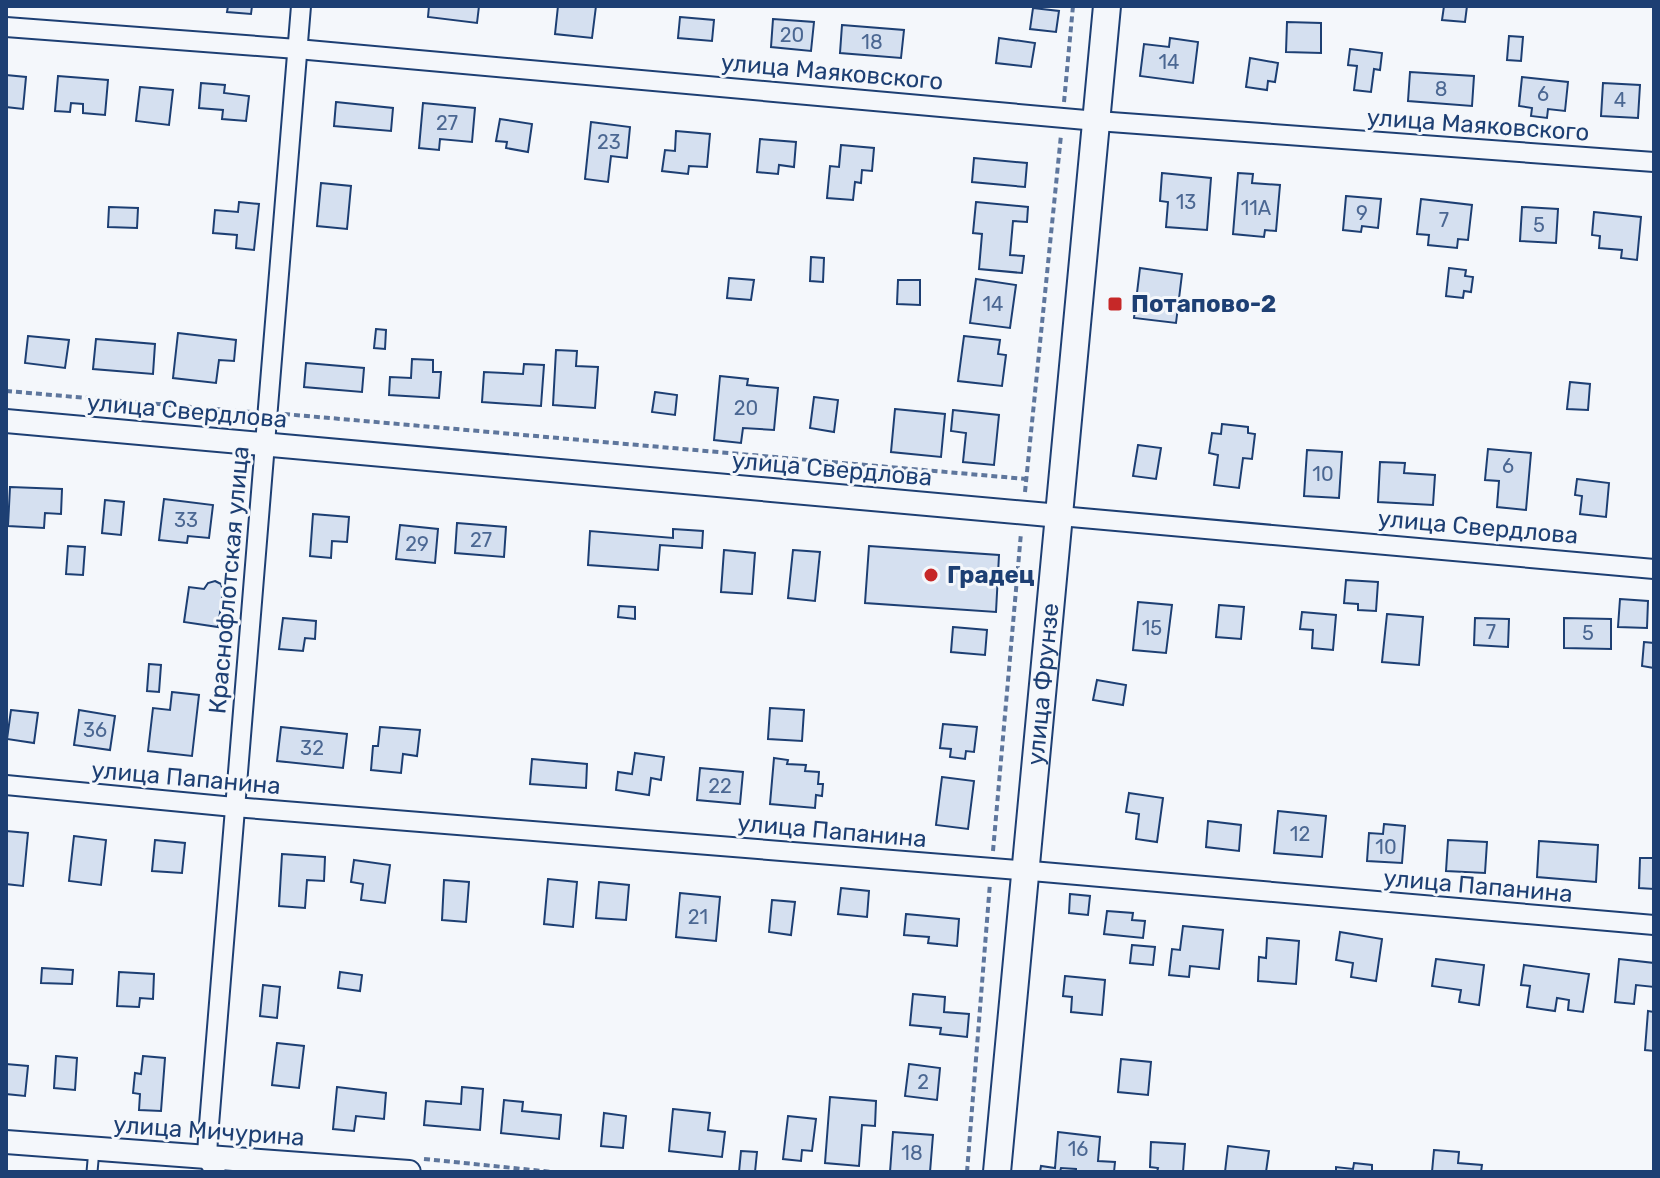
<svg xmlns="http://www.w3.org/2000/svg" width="1660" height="1178" viewBox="0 0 1660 1178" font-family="Rubik,sans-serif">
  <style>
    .building { fill: #d5e0f0; stroke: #1d3f73; stroke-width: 2 }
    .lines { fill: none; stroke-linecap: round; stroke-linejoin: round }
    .service-casing { stroke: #1d3f73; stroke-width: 13 }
    .minor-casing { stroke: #1d3f73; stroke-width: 22 }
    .tertiary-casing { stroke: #1d3f73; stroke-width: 26 }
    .secondary-casing { stroke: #1d3f73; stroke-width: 30 }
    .path { stroke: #5e769c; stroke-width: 4; stroke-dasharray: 6 4; stroke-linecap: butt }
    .service { stroke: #f4f7fb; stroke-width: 9 }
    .minor { stroke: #f4f7fb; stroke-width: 18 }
    .tertiary { stroke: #f4f7fb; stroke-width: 22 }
    .secondary { stroke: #f4f7fb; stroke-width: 26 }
    .poi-dot { fill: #c62828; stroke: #f4f7fb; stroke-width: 3 }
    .labels { text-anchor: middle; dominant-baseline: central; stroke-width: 6; stroke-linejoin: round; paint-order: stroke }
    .number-label { font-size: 20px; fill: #4b6792 }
    .street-label { font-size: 24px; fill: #1d3f73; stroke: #f4f7fb }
    .poi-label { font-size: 24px; font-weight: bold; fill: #1d3f73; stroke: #f4f7fb; text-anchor: start }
  </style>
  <rect width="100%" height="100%" fill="#f4f7fb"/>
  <!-- building -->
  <g class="building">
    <path d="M228,6H252L251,14L227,12Z"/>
    <path d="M429,6H479L477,23L428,17Z"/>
    <path d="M558,6H596L592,38L555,34Z"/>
    <path d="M1444,6H1467L1465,22L1442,20Z"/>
    <path d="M1033,8L1059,11L1056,32L1030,29Z"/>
    <path d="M680,17L714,20L712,41L678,38Z"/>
    <path d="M773,19L814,22L811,51L771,47Z"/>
    <path d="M1287,22L1321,23V53L1286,52Z"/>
    <path d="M842,25L904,30L901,58L840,53Z"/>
    <path d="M1509,36L1523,37L1521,61L1507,60Z"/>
    <path d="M999,38L1035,43L1031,67L996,63Z"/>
    <path d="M1170,38L1198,42L1193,83L1140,76L1144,44L1169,47Z"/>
    <path d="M1350,49L1382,53L1380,70L1374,69L1371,92L1354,90L1357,66L1348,65Z"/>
    <path d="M1250,58L1278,63L1275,82L1268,81L1267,90L1246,87Z"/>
    <path d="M1410,72L1474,76L1472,106L1408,101Z"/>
    <path d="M6,75L26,77L23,109L6,107Z"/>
    <path d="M58,76L108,80L105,115L83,113V104L71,103L70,112L55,111Z"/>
    <path d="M1522,77L1568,82L1565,111L1548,109L1547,118L1531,116L1532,108L1519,106Z"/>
    <path d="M201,83L225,85L224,93L249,96L246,121L222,119L223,110L199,108Z"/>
    <path d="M1603,83L1640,85L1638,118L1601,116Z"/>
    <path d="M140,87L173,90L169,125L136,121Z"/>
    <path d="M336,102L393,108L391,131L334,126Z"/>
    <path d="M423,103L475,108L472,142L440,139L439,150L419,148Z"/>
    <path d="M500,119L532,124L528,152L506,148L507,142L496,141Z"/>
    <path d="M591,122L630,127L627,158L611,156L608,182L585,179Z"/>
    <path d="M676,131L710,134L707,167L689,166L688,174L662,171L665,150L675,151Z"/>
    <path d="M760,139L796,142L794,167L779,165L778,174L757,172Z"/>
    <path d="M841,145L874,148L872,171L862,170L861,183L855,182L853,200L827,198L830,166L839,167Z"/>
    <path d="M974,158L1027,163L1025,187L972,182Z"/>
    <path d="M1162,173L1211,178L1207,230L1166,227L1168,202L1160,201Z"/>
    <path d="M1238,173L1253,174L1252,183L1280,185L1276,231L1265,230L1264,237L1233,234Z"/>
    <path d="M321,183L351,186L347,229L317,226Z"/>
    <path d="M1346,196L1381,199L1378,228L1362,226L1361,232L1343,230Z"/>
    <path d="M1421,199L1472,205L1468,240L1458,239L1457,248L1428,245L1429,235L1417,234Z"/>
    <path d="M239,202L259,204L254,250L236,248L237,235L213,233L215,210L238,212Z"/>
    <path d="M976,202L1028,207L1027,222L1013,221L1010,255L1024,256L1022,273L979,269L982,234L973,233Z"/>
    <path d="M109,207L138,208L137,228L108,227Z"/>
    <path d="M1522,207L1558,209L1556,243L1520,241Z"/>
    <path d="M1594,212L1641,217L1637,260L1621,258L1622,250L1599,248L1600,236L1592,235Z"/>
    <path d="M811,257L824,258L823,282L810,281Z"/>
    <path d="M1140,268L1182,274L1176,323L1134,318Z"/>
    <path d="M1449,268L1466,270L1465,276L1473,277L1471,292L1464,291L1463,298L1446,296Z"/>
    <path d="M729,278L754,280L751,300L727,298Z"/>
    <path d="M976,279L1016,285L1010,328L970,323Z"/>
    <path d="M898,280H920V305L897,304Z"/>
    <path d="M376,329L386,330L385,349L374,348Z"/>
    <path d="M178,333L236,340L234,361L219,360L216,383L173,378Z"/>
    <path d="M28,336L69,340L65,368L25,363Z"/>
    <path d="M964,336L1000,340L998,354L1006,355L1002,386L958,381Z"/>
    <path d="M96,339L155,344L153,374L93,369Z"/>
    <path d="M556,350L577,351L576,366L598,367L595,408L553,405Z"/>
    <path d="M412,359L433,360V372H441L439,398L389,395L390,377L411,378Z"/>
    <path d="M306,363L364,368L362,392L304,387Z"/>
    <path d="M524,364L544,365L541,406L482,402L484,372L523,374Z"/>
    <path d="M720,376L748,379L747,385L778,388L774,430L743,428L741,443L714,440Z"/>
    <path d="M1570,382L1590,384L1588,410L1567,409Z"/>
    <path d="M655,392L677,395L675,415L652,412Z"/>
    <path d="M814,397L838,400L834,432L810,428Z"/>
    <path d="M895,409L945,414L941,457L891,452Z"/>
    <path d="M953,410L999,415L994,465L963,462L966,433L951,431Z"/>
    <path d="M1222,424L1248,427V433L1255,434L1252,459L1243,458L1239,488L1214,485L1218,455L1209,453L1212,433L1221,434Z"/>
    <path d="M1138,445L1161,448L1156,479L1133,476Z"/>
    <path d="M1488,449L1531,453L1526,510L1497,507L1499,481L1485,480Z"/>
    <path d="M1307,450L1342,452L1339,498L1304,496Z"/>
    <path d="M1380,462L1405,463L1404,473L1435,475L1433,505L1378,502Z"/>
    <path d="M1577,479L1609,483L1606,517L1580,514L1582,496L1575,495Z"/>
    <path d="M10,487L62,489L61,514L45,513L44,528L8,526Z"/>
    <path d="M164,499L213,505L209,538L188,536L187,543L159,540Z"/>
    <path d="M105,500L124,502L121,535L102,533Z"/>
    <path d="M313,514L349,517L347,542L332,541L331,558L310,556Z"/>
    <path d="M457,523L506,527L504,557L455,553Z"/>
    <path d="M400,525L438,529L435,563L396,559Z"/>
    <path d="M673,529L703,531L702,548L660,545L658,570L588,565L590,531L673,538Z"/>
    <path d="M68,546L85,547L83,575L66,574Z"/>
    <path d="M869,546L999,555L996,612L865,603Z"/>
    <path d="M724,550L755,553L752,594L721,592Z"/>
    <path d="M793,550L820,552L815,601L788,598Z"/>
    <path d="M1346,580L1378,582L1376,611L1358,610V604L1344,603Z"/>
    <path d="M215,581L221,584L223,591L218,627L184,622L189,587L204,589L208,583Z"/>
    <path d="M1620,599L1648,601L1647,628L1618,627Z"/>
    <path d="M1138,602L1172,605L1166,653L1133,650Z"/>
    <path d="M1219,605L1244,607L1241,639L1216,637Z"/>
    <path d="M619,606L635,607V619L618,617Z"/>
    <path d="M1302,612L1336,615L1333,650L1312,648L1313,630L1300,629Z"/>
    <path d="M1387,614L1423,617L1419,665L1382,662Z"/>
    <path d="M283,618L316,621L315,639L305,638L303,651L279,649Z"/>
    <path d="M1475,618L1509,619L1508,647L1474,645Z"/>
    <path d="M1564,618L1611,619V649L1564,648Z"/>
    <path d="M953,627L987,630L985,655L951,652Z"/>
    <path d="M1644,642L1654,643V668L1642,666Z"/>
    <path d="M149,664L161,665L159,692L147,691Z"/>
    <path d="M1097,680L1126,685L1123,705L1093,700Z"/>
    <path d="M172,692L199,695L192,756L148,751L153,708L170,710Z"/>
    <path d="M770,708L804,710L802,741L768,739Z"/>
    <path d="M11,710L38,713L34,743L7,739Z"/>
    <path d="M79,710L115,716L110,750L74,745Z"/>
    <path d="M943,724L977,727L974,752L966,751L965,759L950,757L951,749L940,748Z"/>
    <path d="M281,727L347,734L343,768L277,761Z"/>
    <path d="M380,727L420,730L417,756L403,754L401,773L371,770L373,746H378Z"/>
    <path d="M635,753L664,757L661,780L651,778L649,795L616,790L618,772L632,774Z"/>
    <path d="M774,758L788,760L787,764L806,765L805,771L819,772L818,784H823L822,796L816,795L815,808L770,804Z"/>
    <path d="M532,759L587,764L586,788L530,784Z"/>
    <path d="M700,768L743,772L740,804L697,800Z"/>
    <path d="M942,777L974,781L968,829L936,825Z"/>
    <path d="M1129,793L1163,798L1157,842L1136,839L1139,814L1126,812Z"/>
    <path d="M1278,811L1326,816L1322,857L1274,853Z"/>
    <path d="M1208,821L1241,825L1239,851L1206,847Z"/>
    <path d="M1384,824L1405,826L1402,863L1367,861L1369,833L1383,834Z"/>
    <path d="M6,831L28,833L23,886L6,884Z"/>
    <path d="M74,836L106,840L101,885L69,881Z"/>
    <path d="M155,840L185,843L182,873L152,871Z"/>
    <path d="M1448,840L1487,842L1485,873L1446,871Z"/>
    <path d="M1539,841L1598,845L1596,882L1537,877Z"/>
    <path d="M282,854L325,857L324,881L307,880L305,908L279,906Z"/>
    <path d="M1640,858H1654V889L1639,888Z"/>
    <path d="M354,860L390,865L385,903L361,900L363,884L351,882Z"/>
    <path d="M548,879L577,882L573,927L544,924Z"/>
    <path d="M444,880L469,882L466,922L442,920Z"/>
    <path d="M599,882L629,885L626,920L596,918Z"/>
    <path d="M841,888L869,891L867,917L838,914Z"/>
    <path d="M680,893L720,897L716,941L676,937Z"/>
    <path d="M1070,894L1090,896L1088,915L1069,913Z"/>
    <path d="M772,900L795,902L791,935L769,932Z"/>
    <path d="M1107,911L1133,913L1132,920L1145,921L1143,938L1104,934Z"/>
    <path d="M906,914L959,919L957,946L928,943L929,937L904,935Z"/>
    <path d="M1183,926L1223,930L1219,969L1190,966L1189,977L1169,975L1172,949L1180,950Z"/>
    <path d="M1340,932L1382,939L1376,981L1351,977L1353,963L1336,960Z"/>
    <path d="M1267,938L1299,941L1296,984L1258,981L1259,957L1266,958Z"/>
    <path d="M1132,945L1155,947L1153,965L1130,963Z"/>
    <path d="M1436,959L1484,965L1479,1005L1459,1002L1461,990L1432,986Z"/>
    <path d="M1619,959L1654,963V987L1636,985L1634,1004L1615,1002Z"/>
    <path d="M1524,965L1589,974L1583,1012L1568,1010L1569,1000L1557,998L1555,1011L1527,1007L1530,986L1521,985Z"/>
    <path d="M42,968L73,970L72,984L41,983Z"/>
    <path d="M119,972L154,974L153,999L140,998L139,1007L117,1006Z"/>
    <path d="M340,972L362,975L360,991L338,988Z"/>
    <path d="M1065,976L1105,980L1102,1015L1071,1012L1072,997L1063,996Z"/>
    <path d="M263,985L280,987L277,1018L260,1016Z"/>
    <path d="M913,994L945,997L944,1012L969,1014L967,1037L940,1034L941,1028L910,1025Z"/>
    <path d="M1648,1011L1654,1012V1051L1645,1050Z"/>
    <path d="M277,1043L304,1046L299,1088L272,1085Z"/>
    <path d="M56,1056L77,1058L75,1090L54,1088Z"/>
    <path d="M143,1056L165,1058L161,1111L139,1110L140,1094L133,1093L135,1073L141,1074Z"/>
    <path d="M1121,1059L1151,1062L1148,1095L1118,1092Z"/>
    <path d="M6,1064L28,1066L25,1096L6,1094Z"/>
    <path d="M909,1064L940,1068L937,1100L905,1096Z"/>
    <path d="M337,1087L386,1093L384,1119L356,1116L354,1131L333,1129Z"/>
    <path d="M462,1087L483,1089L480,1130L424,1125L426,1101L461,1104Z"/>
    <path d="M830,1097L876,1101L875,1126L862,1125L859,1166L825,1163Z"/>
    <path d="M504,1100L523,1102L522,1111L561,1115L559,1139L501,1133Z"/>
    <path d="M673,1109L710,1113L708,1130L725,1132L722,1157L669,1151Z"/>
    <path d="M604,1113L626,1116L623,1148L601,1146Z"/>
    <path d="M788,1116L816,1119L812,1151L802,1150L801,1161L783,1159Z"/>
    <path d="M893,1132L933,1135L930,1172H890Z"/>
    <path d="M1058,1132L1100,1137L1098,1161L1115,1162L1114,1172H1076V1169L1061,1168L1060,1172H1040L1041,1166L1055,1168Z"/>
    <path d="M1151,1142L1185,1144L1183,1172H1157L1158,1168L1150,1167Z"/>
    <path d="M1228,1146L1269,1151L1266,1172H1225Z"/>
    <path d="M1434,1150L1459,1152L1458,1163L1482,1165L1481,1172H1432Z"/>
    <path d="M741,1151L757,1152L755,1172H739Z"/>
    <path d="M1354,1163L1372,1165V1172H1336V1167L1353,1169Z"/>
  </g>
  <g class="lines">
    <defs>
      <path id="service" d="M92,1172L94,1149"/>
      <g id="minor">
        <path d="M6,27L297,49L1097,121L1654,162"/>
        <path d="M1060,516L1654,569"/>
        <path d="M6,785L234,807L1043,872L1654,925"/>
        <path d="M216,1172L207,1159L208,1137L301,6"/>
      </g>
      <g id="tertiary">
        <path d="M6,421L1060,516"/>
        <path d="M6,1142L409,1172"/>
      </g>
      <g id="secondary">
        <path id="s1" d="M997,1172L1107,6"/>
      </g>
    </defs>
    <!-- service casing -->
    <use href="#service" class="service-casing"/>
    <!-- minor casing -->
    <use href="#minor" class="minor-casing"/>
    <!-- tertiary casing -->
    <use href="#tertiary" class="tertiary-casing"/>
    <!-- secondary casing -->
    <use href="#secondary" class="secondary-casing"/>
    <!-- path -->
    <g class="path">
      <path d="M1064,102L1073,6"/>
      <path d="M6,391L251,412"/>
      <path d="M284,414L1026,479"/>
      <path d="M1025,492L1061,135"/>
      <path d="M993,851L1021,533"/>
      <path d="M424,1159L553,1172"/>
      <path d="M967,1172L990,883"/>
    </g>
    <!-- service -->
    <use href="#service" class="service"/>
    <!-- minor -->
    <use href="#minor" class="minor"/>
    <!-- tertiary -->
    <use href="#tertiary" class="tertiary"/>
    <!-- secondary -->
    <use href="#secondary" class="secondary"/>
  </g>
  <!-- markers -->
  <g class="poi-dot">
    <rect x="1107" y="296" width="16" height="16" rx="4"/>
    <circle cx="931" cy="575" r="8"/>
  </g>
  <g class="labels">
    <!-- number labels -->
    <g class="number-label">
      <text x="792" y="35">20</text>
      <text x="872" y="42">18</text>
      <text x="1169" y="62">14</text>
      <text x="1441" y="89">8</text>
      <text x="1543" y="94">6</text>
      <text x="1620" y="100">4</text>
      <text x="447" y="123">27</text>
      <text x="609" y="142">23</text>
      <text x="1186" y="202">13</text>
      <text x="1256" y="208">11А</text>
      <text x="1362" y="213">9</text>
      <text x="1444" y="220">7</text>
      <text x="1539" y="225">5</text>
      <text x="993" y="304">14</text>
      <text x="746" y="408">20</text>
      <text x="1508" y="466">6</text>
      <text x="1323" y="474">10</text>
      <text x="186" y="520">33</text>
      <text x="481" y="540">27</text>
      <text x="417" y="544">29</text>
      <text x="1152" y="628">15</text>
      <text x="1491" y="632">7</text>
      <text x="1588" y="633">5</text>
      <text x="95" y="730">36</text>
      <text x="312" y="748">32</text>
      <text x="720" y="786">22</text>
      <text x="1300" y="834">12</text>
      <text x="1386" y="847">10</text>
      <text x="698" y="917">21</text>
      <text x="923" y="1082">2</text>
      <text x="1078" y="1149">16</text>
      <text x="912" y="1153">18</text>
    </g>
    <!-- street labels -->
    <g class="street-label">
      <text transform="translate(832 72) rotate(5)">улица Маяковского</text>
      <text transform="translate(1478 125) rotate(4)">улица Маяковского</text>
      <text transform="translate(187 411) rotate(5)">улица Свердлова</text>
      <text transform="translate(832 469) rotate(5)">улица Свердлова</text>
      <text transform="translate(1478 527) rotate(5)">улица Свердлова</text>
      <text transform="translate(229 580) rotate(-85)">Краснофлотская улица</text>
      <text stroke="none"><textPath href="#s1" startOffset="490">улица Фрунзе</textPath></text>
      <text transform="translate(186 778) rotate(5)">улица Папанина</text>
      <text transform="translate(832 831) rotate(5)">улица Папанина</text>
      <text transform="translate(1478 886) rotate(5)">улица Папанина</text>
      <text transform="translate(209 1131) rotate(4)">улица Мичурина</text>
    </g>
    <!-- poi labels -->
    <g class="poi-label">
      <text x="1131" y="304">Потапово-2</text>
      <text x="947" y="575">Градец</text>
    </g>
  </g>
  <!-- border -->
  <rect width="1660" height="1178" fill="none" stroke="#1d3f73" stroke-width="16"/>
</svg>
